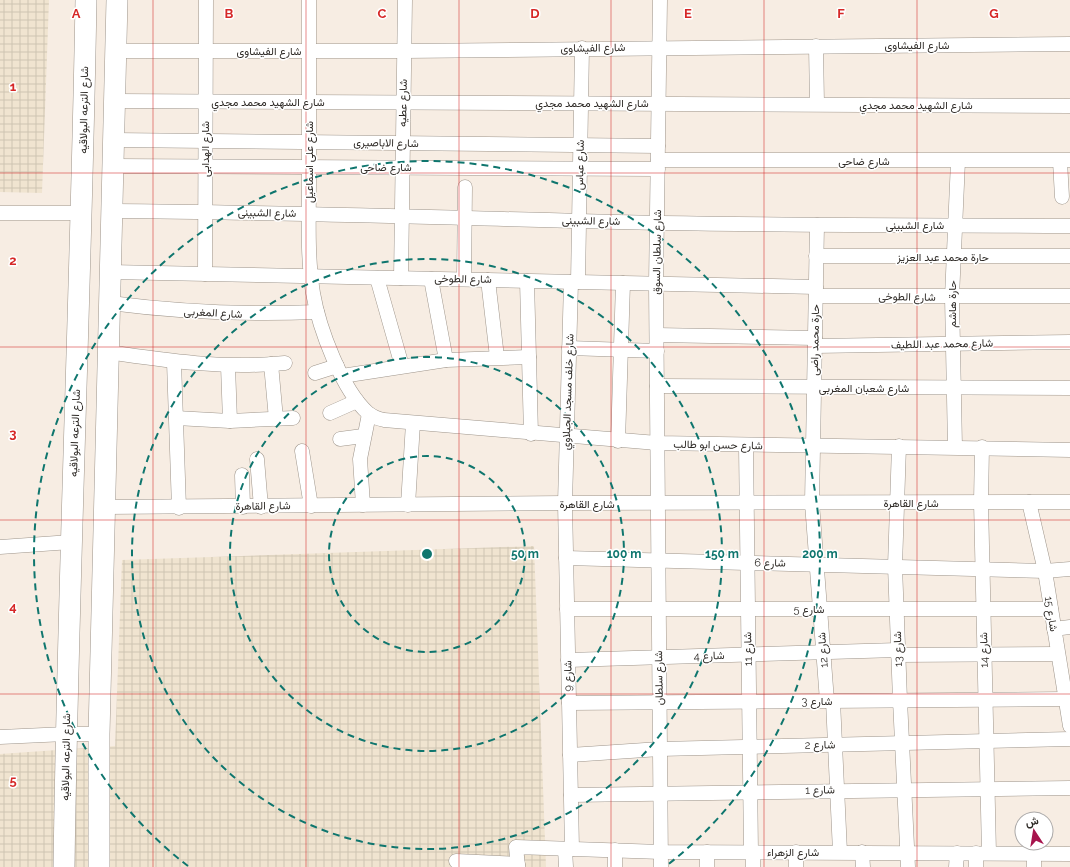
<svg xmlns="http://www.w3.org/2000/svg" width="1070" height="867" viewBox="0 0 1070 867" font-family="Raleway,Vazirmatn,sans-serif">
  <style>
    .industrial { fill: url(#industrial-grid) }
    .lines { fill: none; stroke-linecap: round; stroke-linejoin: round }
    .street-casing { stroke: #9e958b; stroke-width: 15 }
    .secondary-casing { stroke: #9e958b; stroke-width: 22 }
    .street { stroke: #fff; stroke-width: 14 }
    .secondary { stroke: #fff; stroke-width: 21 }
    .grid { fill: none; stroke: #d62828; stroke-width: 1; stroke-opacity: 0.55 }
    .ring { fill: none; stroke: #0f766e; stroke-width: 2; stroke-dasharray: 7 5 }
    .labels { text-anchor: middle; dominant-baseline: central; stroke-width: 3; stroke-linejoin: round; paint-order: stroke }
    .street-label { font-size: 11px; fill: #2d2925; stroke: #fff }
    .grid-label { font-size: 13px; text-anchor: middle; font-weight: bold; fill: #d62828; stroke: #fff; stroke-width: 3; stroke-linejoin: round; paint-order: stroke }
    .centre { fill: #0f766e; stroke: #fff; stroke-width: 2 }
    .ring-label { font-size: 12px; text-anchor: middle; font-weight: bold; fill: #0f766e; stroke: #fff; stroke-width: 3; stroke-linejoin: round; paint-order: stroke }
  </style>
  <defs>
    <pattern id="industrial-grid" width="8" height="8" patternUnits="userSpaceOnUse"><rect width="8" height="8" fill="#f0e4d0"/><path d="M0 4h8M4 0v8" fill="none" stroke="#cec4b2"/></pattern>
  </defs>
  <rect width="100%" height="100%" fill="#f7ede3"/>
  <!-- industrial -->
  <g class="industrial">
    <path d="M0,0H49L42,193L0,192Z"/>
    <path d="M534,546L546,867H0V754L115,746L122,560Z"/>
  </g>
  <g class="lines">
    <defs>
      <g id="street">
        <path d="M309,0C309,60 309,119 309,179C309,216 307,256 313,293C319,328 342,390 368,413C373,417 379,419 384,420L657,443L1070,450"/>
        <path d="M660,0L656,284L661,867"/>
        <path d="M816,46L817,104"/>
        <path d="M117,51H404L1070,44"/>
        <path d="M115,101L1070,106"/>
        <path d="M114,140L658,146"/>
        <path d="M658,160H1070"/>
        <path d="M1060,161L1062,197"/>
        <path d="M113,166L658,169"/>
        <path d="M112,211C268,212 423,217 579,221C743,226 906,225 1070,226"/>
        <path d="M0,213H82"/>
        <path d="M817,225L812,503L827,701"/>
        <path d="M816,256H1070"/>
        <path d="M110,272L816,287"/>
        <path d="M205,274L206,0"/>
        <path d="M377,278L402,366"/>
        <path d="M401,278L405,0"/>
        <path d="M431,279L446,360"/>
        <path d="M464,279L465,187"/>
        <path d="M488,280L497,357"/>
        <path d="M527,281L531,434"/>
        <path d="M571,282L565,503L572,849"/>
        <path d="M578,282L582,48"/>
        <path d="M816,296H1070"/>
        <path d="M110,303C179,312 247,315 317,312"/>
        <path d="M657,335L815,338"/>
        <path d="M815,346L1070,342"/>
        <path d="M569,348L657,351"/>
        <path d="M108,352C168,361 225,369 285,363"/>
        <path d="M174,362L179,508"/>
        <path d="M271,364L276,419"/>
        <path d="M228,366L230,421"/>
        <path d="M315,373L337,366"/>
        <path d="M342,376L446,360L529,357"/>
        <path d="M657,386L1070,388"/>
        <path d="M330,413L357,401"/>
        <path d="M176,418L230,421L293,418"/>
        <path d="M340,439L363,436"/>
        <path d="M618,441L623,283"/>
        <path d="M746,446L751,852"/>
        <path d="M899,446L895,566L900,700L908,867"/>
        <path d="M955,447L952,297L958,161"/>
        <path d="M982,447L981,502L989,853"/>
        <path d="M302,451L311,506"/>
        <path d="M257,459L261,507"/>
        <path d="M242,475L243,507"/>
        <path d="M1029,502L1045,571L1070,726"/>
        <path d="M363,505L360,459L369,414"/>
        <path d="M408,505L413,423"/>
        <path d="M105,507L565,503L1070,502"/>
        <path d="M0,547L71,542"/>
        <path d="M566,558L1045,571L1070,569"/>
        <path d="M567,609H1051"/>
        <path d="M1054,629L1070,627"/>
        <path d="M898,655L1058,654"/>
        <path d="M568,660L898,650"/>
        <path d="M833,701L840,852"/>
        <path d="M569,703L1065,699"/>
        <path d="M0,737L66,734H99"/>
        <path d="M570,755L660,749L1070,739"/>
        <path d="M571,795L1070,788"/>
        <path d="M565,849L566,867"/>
        <path d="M615,850V867"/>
        <path d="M707,852V867"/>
        <path d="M753,852V867"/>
        <path d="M796,852V867"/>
        <path d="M862,852L863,867"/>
        <path d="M976,853V867"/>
        <path d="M456,861L518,864"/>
        <path d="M518,867L516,847L661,852L1070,854"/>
        <path d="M956,867L957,853"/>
        <path d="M1034,867V854"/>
      </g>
      <g id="secondary">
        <path d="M64,867C68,578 81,289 86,0"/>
        <path d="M99,867V734L117,0"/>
      </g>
    </defs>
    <!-- street casing -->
    <use href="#street" class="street-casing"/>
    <!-- secondary casing -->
    <use href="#secondary" class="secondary-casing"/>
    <!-- street -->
    <use href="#street" class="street"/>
    <!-- secondary -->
    <use href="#secondary" class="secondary"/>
  </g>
  <!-- grid -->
  <path class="grid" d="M153,0V867M306,0V867M459,0V867M611,0V867M764,0V867M917,0V867M0,173H1070M0,347H1070M0,520H1070M0,694H1070"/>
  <!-- distance rings -->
  <g class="ring">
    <circle cx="427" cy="554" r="98"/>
    <circle cx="427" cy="554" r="197"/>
    <circle cx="427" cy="554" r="295"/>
    <path d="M188 866A393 393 0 1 1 666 866"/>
  </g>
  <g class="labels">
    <!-- street labels -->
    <g class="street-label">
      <text x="917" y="45">شارع الفيشاوى</text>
      <text transform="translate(593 48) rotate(-1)">شارع الفيشاوى</text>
      <text x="269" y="51">شارع الفيشاوى</text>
      <text x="268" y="102">شارع الشهيد محمد مجدي</text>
      <text transform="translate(403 103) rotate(-89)">شارع عطيه</text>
      <text x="592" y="103">شارع الشهيد محمد مجدي</text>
      <text x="916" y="105">شارع الشهيد محمد مجدي</text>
      <text transform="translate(84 110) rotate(-89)">شارع الترعه البولاقيه</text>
      <text transform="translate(386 143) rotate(1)">شارع الاباصيرى</text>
      <text transform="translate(205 149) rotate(-90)">شارع الهدابى</text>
      <text x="864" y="161">شارع ضاحى</text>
      <text transform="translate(309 162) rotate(-90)">شارع على اسماعيل</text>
      <text transform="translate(580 165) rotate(-89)">شارع عباس</text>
      <text x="386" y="167">شارع ضاحى</text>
      <text transform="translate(267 213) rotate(1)">شارع الشبينى</text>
      <text transform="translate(591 221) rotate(1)">شارع الشبينى</text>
      <text x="915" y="225">شارع الشبينى</text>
      <text transform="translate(657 252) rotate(-89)">شارع سلطان السوق</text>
      <text x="943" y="257">حارة محمد عبد العزيز</text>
      <text transform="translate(463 279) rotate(1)">شارع الطوخى</text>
      <text transform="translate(907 297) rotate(1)">شارع الطوخى</text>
      <text transform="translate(952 304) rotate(-90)">حارة هاشم</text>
      <text transform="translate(213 313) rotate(3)">شارع المغربى</text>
      <text transform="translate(815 340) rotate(-89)">حارة محمد راضى</text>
      <text transform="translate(942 344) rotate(-1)">شارع محمد عبد اللطيف</text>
      <text x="864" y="388">شارع شعبان المغربى</text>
      <text transform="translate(568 392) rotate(-88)">شارع خلف مسجد الجبلاوي</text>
      <text transform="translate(75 433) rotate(-88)">شارع الترعه البولاقيه</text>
      <text transform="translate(718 445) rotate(1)">شارع حسن ابو طالب</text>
      <text x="911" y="503">شارع القاهرة</text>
      <text x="587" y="504">شارع القاهرة</text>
      <text transform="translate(263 506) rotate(-1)">شارع القاهرة</text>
      <text transform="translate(770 563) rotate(1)">شارع 6</text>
      <text x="809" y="609">شارع 5</text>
      <text transform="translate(1051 614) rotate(81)">شارع 15</text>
      <text transform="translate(748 649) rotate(-91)">شارع 11</text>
      <text transform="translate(898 649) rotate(-92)">شارع 13</text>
      <text transform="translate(823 650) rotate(-94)">شارع 12</text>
      <text transform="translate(984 650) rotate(-91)">شارع 14</text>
      <text transform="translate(709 656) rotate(-2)">شارع 4</text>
      <text transform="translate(568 676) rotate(-91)">شارع 9</text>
      <text transform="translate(659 678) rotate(-91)">شارع سلطان</text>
      <text x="817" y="701">شارع 3</text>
      <text transform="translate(820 745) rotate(-1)">شارع 2</text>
      <text transform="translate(66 757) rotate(-89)">شارع الترعه البولاقيه</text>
      <text transform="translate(820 790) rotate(-1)">شارع 1</text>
      <text x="793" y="852">شارع الزهراء</text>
    </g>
  </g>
  <g class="grid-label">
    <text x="76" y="18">A</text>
    <text x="229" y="18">B</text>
    <text x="382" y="18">C</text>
    <text x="535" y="18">D</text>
    <text x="688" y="18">E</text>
    <text x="841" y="18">F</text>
    <text x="994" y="18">G</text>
    <text x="13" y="91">1</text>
    <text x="13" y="265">2</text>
    <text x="13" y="438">3</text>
    <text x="13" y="611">4</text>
    <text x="13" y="785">5</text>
  </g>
  <circle cx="427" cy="554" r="6" class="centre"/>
  <g class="ring-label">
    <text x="525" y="558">50 m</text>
    <text x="624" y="558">100 m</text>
    <text x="722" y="558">150 m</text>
    <text x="820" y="558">200 m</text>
  </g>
  <!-- north arrow -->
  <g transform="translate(1034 831) rotate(348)"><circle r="19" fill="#ffffff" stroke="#aba9a8"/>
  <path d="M0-3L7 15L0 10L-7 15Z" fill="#a7144d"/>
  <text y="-6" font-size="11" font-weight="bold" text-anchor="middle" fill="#2d2925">ش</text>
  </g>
</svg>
